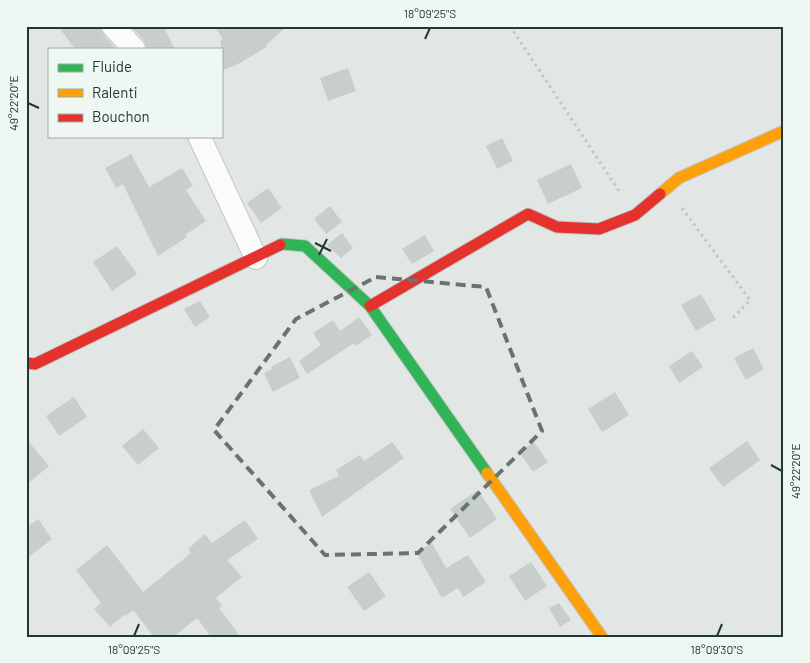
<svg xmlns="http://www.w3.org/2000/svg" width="810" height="663" viewBox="0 0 810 663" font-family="Barlow,sans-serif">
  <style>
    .building { fill: #c8cecc }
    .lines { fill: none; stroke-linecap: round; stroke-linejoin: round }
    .street-casing { stroke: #bfc4c2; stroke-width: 24 }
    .fast-casing { stroke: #bec5c2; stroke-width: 13 }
    .slow-casing { stroke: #bec5c2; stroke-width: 13 }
    .jam-casing { stroke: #bec5c2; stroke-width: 13 }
    .path { stroke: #bfc7c5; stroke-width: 3; stroke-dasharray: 2.5 4; stroke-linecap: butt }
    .street { stroke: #fbfbfb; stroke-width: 22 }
    .fast { stroke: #30b455; stroke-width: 11 }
    .slow { stroke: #ff9f0a; stroke-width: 11 }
    .jam { stroke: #e5322d; stroke-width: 11 }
    .marked { fill: none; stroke: #657671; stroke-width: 4; stroke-dasharray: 10 6; stroke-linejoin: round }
    .ticks { fill: none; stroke: #213933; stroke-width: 2 }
    .neatline { fill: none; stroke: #213933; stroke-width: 2 }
    .ticks-label { font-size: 12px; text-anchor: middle; fill: #213933 }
  </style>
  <rect width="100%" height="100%" fill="#e2e7e5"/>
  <!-- building -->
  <g class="building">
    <path d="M58,26H100L103,34L116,49H75Z"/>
    <path d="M131,26H163L175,49H147L144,41Z"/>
    <path d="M214,26H287L266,45L267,47L238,64L221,71V40L223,39Z"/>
    <path d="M348,68L356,91L328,101L320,78Z"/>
    <path d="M502,138L513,161L497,169L486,146Z"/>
    <path d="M131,154L149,187L182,168L193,186L186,190L206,221L185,235L187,237L158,256L123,184L116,188L105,168Z"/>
    <path d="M571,164L582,188L548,204L537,180Z"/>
    <path d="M268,188L282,208L261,223L247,203Z"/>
    <path d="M330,206L342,222L326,234L314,219Z"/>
    <path d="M342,233L353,248L341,258L327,245Z"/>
    <path d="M425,235L434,251L412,264L402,249Z"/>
    <path d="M117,246L137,274L112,291L93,262Z"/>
    <path d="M701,294L716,320L696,331L681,305Z"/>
    <path d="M200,301L210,317L195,327L184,309Z"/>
    <path d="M359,317L372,335L356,346L354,343L307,374L299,361L321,345L313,333L333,320L340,331Z"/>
    <path d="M753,348L764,369L746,380L734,358Z"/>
    <path d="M692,351L703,367L679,383L669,366Z"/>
    <path d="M290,357L300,378L273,392L264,373L272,369L271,367Z"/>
    <path d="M615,392L629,415L602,432L588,409Z"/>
    <path d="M74,397L87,417L59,436L46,416Z"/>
    <path d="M143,429L159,448L138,465L122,446Z"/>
    <path d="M26,439L49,466L26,485Z"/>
    <path d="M747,441L760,460L723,487L709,468Z"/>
    <path d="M392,442L404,458L322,517L309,490L339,476L336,470L360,455L364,461Z"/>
    <path d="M534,442L548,462L533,472L519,452Z"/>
    <path d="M478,490L497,519L470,538L450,509Z"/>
    <path d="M38,519L52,539L26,559V528Z"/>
    <path d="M245,520L258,539L227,560L242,577L216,598L222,606L219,608L241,637H211L197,618L173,637H154L133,610L125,616L124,615L110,627L94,609L101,603L76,570L107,545L143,592L191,553L188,549L205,534L212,543Z"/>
    <path d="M432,543L446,568L468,555L486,582L463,597L458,588L442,598L416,552Z"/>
    <path d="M531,562L547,586L525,601L509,576Z"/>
    <path d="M369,572L386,596L364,611L347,587Z"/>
    <path d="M559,603L571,620L560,627L549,608Z"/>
  </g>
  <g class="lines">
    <defs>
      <g id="street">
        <path d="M113,26L134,49"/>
        <path d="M199,136L256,258"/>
      </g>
      <path id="fast" d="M280,245L282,244L305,246L370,306L487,473"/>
      <g id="slow">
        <path d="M660,194L679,178L784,131"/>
        <path d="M487,473L602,637"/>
      </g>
      <g id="jam">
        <path d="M370,306L528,214L557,227L599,229L635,215L660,194"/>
        <path d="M26,363L35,364L280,245"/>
      </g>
    </defs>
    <!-- street casing -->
    <use href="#street" class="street-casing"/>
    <!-- fast casing -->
    <use href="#fast" class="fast-casing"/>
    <!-- slow casing -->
    <use href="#slow" class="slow-casing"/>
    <!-- jam casing -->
    <use href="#jam" class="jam-casing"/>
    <!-- path -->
    <g class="path">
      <path d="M510,26L621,194"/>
      <path d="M682,208L750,300L733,318"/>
    </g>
    <!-- street -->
    <use href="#street" class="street"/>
    <!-- fast -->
    <use href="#fast" class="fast"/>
    <!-- slow -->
    <use href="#slow" class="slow"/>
    <!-- jam -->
    <use href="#jam" class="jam"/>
  </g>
  <!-- marked area -->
  <path class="marked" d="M376,277L486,287L542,431L418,553L325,555L214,430L296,319Z"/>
  <!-- ticks -->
  <path class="ticks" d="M425,39L430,28M28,103L39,108M315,243L331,251M319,255L327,239M771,465L782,471M134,636L139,624M717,636L722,624"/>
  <!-- border -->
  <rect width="810" height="663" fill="none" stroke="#eff7f3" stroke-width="55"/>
  <!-- legend -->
  <rect x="48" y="48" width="175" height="90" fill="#eff7f3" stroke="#9daba6"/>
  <rect x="58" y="64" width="25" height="8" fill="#30b455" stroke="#9daba6"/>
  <text x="92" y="72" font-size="15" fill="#213933">Fluide</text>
  <rect x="58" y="89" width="25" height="8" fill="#ff9f0a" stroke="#9daba6"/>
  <text x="92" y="98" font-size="15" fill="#213933">Ralenti</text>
  <rect x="58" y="114" width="25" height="8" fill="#e5322d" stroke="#9daba6"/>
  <text x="92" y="122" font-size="15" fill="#213933">Bouchon</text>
  <rect x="28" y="28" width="754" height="608" class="neatline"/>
  <g class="ticks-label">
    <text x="430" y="18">18°09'25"S</text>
    <text transform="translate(14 103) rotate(-90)" y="4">49°22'20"E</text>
    <text transform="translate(796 471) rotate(-90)" y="4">49°22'20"E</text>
    <text x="134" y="654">18°09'25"S</text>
    <text x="717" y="654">18°09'30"S</text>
  </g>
</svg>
